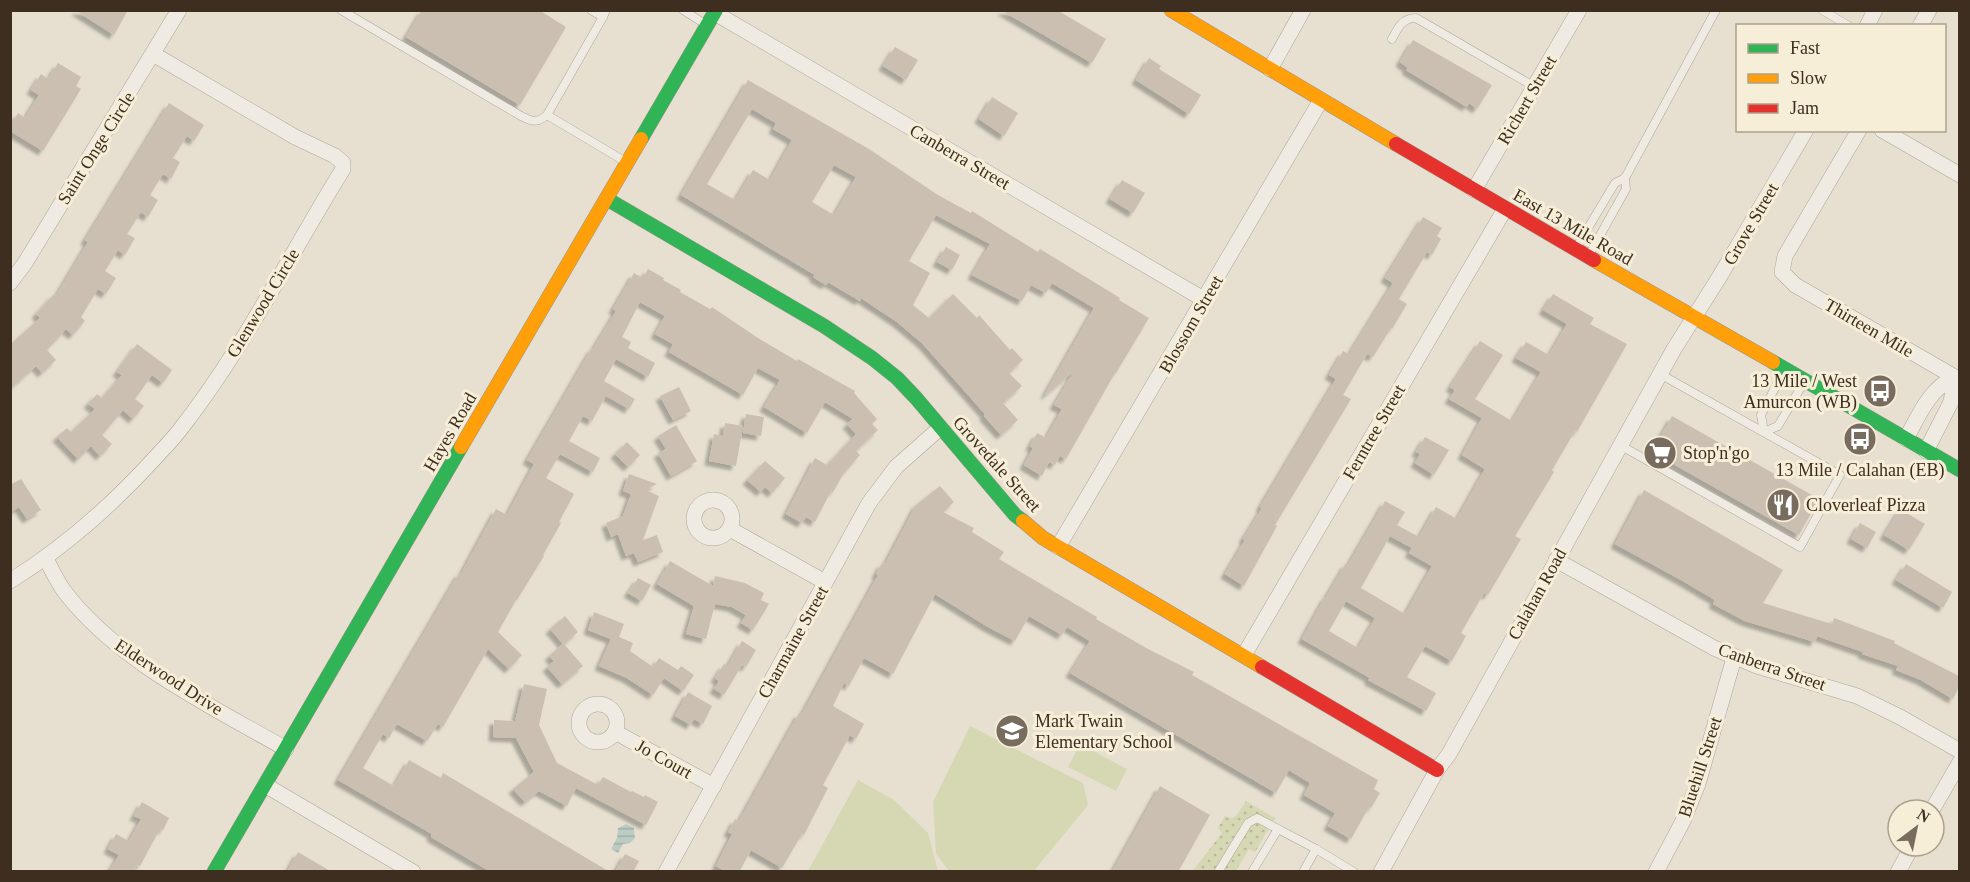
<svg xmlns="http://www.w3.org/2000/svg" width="1970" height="882" viewBox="0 0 1970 882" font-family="Georgia,serif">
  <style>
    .grass { fill: url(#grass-dots) }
    .pitch { fill: #d6d7b3 }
    .water { fill: url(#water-rules) }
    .building { fill: #cbbfb2; fill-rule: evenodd; filter: url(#shadow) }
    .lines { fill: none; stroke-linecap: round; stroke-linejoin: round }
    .lane-casing { stroke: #ada599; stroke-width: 9 }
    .street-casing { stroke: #ada599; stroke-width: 16 }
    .fast-casing { stroke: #9c958a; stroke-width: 15 }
    .slow-casing { stroke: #9c958a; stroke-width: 15 }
    .jam-casing { stroke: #9c958a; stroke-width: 15 }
    .lane { stroke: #efebe3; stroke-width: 8 }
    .street { stroke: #efebe3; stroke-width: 15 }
    .fast { stroke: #30b455; stroke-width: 14 }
    .slow { stroke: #ff9f0a; stroke-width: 14 }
    .jam { stroke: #e5322d; stroke-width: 14 }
    .labels { text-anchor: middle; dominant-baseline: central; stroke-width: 6; stroke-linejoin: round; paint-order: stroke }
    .street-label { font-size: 18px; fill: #3d2e20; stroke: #f7eed8 }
    .poi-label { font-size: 18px; fill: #3d2e20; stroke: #f7eed8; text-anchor: start }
  </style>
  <defs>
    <pattern id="grass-dots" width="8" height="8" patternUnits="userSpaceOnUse" patternTransform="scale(1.5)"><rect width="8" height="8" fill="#d6d7b3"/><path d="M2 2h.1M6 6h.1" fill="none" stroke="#b9b99a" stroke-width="1.8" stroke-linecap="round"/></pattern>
    <pattern id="water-rules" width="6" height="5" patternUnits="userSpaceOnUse" patternTransform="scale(1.5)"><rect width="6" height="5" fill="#bcccc2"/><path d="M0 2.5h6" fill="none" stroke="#a2b0a6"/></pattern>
    <filter id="shadow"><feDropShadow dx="-4.5" dy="4.5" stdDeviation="1.5" flood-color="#0004"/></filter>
  </defs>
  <rect width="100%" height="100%" fill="#e7e0d1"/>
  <!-- grass -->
  <path class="grass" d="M1246,801L1275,818L1255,852L1249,849L1236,871L1192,872L1222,833L1218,828L1225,816L1231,818L1236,816Z"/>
  <!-- pitch -->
  <g class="pitch">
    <path d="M970,726L1083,783L1088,805L1034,871H949L936,854L933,802Z"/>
    <path d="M1080,744L1127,769L1116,791L1068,767Z"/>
    <path d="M858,780L894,800L928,833L938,871H808Z"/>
  </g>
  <!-- water -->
  <path class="water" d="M626,824L634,828L635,838L630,843L623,844L618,853L611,849L617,838L618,828Z"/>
  <!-- building -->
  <g class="building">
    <path d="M75,10H128L114,35Z"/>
    <path d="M422,10H539L566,27L520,105L406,37Z"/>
    <path d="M1001,10H1057L1106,39L1092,63Z"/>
    <path d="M1413,40L1492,85L1477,109L1469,103L1467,107L1406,70L1408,68L1400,62Z"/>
    <path d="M895,47L918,60L906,80L883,66Z"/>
    <path d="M1149,58L1161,66L1159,69L1201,95L1189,114L1136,80Z"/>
    <path d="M58,63L81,77L76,86L81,89L43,151L10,131V125L18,113L25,118L39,95L31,90L41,74L48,79Z"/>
    <path d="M748,80L869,149L938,195L971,213L972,211L1038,252L1040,249L1063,263L1120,298L1119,300L1149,318L1116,373H1115L1066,459L1060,456L1055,465L1049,462L1042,476L1024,465L1033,448L1030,446L1037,433L1046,438L1062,409L1054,405L1074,371L1046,395L1045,394L1094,308L1052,283L1046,293L1031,285L1022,301L972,275L990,244L936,215L909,261L930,273L913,305L929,318L953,294L977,318L979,315L1010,350L1012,348L1023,360L1009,373L1022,386L1003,403L1018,420L1001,435L984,416L985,414L922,343L897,322L861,298L860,301L828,282L826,285L813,277L815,275L681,195ZM752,109L776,123L773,129L792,140L770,180L753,170L735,200L707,184ZM834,165L856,177L834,215L812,202Z"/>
    <path d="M992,97L1018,113L1004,136L979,119Z"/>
    <path d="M169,103L204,125L194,141L187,136L173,158L180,162L171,179L163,174L150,195L158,200L148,217L141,212L127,234L135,238L125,255L118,250L105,271L116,278L106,294L98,289L81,317L85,321L73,335L66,329L47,350L56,360L42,373L36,366L10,389V345L40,318L36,314L54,294L56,296L88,242L85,240Z"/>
    <path d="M1122,180L1145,193L1133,213L1110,199Z"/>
    <path d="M1423,217L1442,228L1437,236L1441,239L1432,255L1427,252L1399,299L1407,304L1392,329L1391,328L1373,357L1367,354L1343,395L1351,399L1275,525L1277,526L1244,586L1225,574L1245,540L1243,539L1262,508L1260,507L1336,379L1329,375L1343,351L1349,354L1393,283L1385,278Z"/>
    <path d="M946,247L960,255L952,270L937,262Z"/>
    <path d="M648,269L664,278L663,280L681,290L680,292L710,309L712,307L758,338L797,361L798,359L855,391L854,393L877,419L872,424L878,430L856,451L860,455L844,473L833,492L831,491L815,522L806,517L802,523L786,514L815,458L827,465L856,434L847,424L853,419L825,402L807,433L764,407L780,380L758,368L743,395L669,352L673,344L655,334L665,316L640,302L622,337L631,342L628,348L655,363L648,377L616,359L604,381L635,399L629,409L606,396L592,421L583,416L569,441L600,458L593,472L560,454L546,478L574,494L559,522L561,523L543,555L544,556L517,600H516L498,632L522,655L509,669L488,649L443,727L438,724L427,741L397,724L389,738L383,734L363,768L394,786L409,760L441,778L443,773L610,872H491L431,837L432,834L338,780L459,573L461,574L496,509L507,515L534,464L527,460L592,348L593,349L616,311L613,309L634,273L643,278Z"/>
    <path d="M1553,294L1594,318L1590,324L1627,344L1577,432L1575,431L1552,470L1554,472L1515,536L1521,539L1488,595L1484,593L1461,633L1466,636L1452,661L1425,646L1407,677L1436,693L1426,711L1368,680L1370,678L1302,639L1325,597H1326L1346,563L1348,565L1385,501L1405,512L1397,525L1419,537L1436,507L1457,519L1485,469L1462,455L1482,418L1449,399L1455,390L1450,387L1480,341L1503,355L1475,399L1512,421L1541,372L1516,358L1526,342L1549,355L1567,324L1543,310ZM1390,536L1412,548L1409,553L1432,566L1405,614L1361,588ZM1346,601L1375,618L1358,648L1329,631Z"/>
    <path d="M137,344L172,370L163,383L152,375L135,399L144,406L133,419L123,410L102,435L112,444L100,456L91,446L78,459L57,437L67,428L71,432L95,409L88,404L97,394L102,398L122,375L117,372Z"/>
    <path d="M679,387L691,411L673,420L660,396Z"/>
    <path d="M746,414L764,417L761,436L743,433Z"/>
    <path d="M1672,416L1819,499L1799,535L1652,452Z"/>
    <path d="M725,423L743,426L736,466L709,461L714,434L723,436Z"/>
    <path d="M676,425L697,461L671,476L658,453L666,449L658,436Z"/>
    <path d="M1425,437L1449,450L1434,475L1415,463L1420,454L1416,452Z"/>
    <path d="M627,442L640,455L628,467L615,454Z"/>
    <path d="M765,461L785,478L772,493L765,487L761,492L747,480Z"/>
    <path d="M629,474L657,484L646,490L659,496L643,540L657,535L663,552L638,562L634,553L626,556L618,534L611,537L606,523L623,516L631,494L623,491Z"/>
    <path d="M21,479L41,510L27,519L19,507L10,513V485Z"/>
    <path d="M940,486L954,502L943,512L974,528L972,532L1004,552L999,559L1097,617L1096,619L1148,649L1194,672L1192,675L1378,780L1374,789L1380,793L1371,808L1369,807L1351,839L1328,826L1335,813L1304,795L1310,783L1289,770L1276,793L1070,673L1090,641L1067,627L1062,635L1029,616L1015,641L988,627L935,594L893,674L864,658L849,686L844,683L833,706L864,724L856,739L850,735L823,785L828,788L804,835L802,834L782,868L751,850L739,872H726L716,866L732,834L728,832L735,819L739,821L799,713L802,714L878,575L876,574L882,563L885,564L916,505Z"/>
    <path d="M1644,490L1783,570L1763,603L1832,624L1834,618L1895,641L1894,643L1959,676V687L1953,699L1921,680L1896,670L1898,666L1862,654L1863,652L1817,636L1815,642L1745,621L1713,604L1715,600L1683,581L1615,544Z"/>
    <path d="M1900,509L1925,524L1909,550L1884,535Z"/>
    <path d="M1860,523L1876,532L1867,548L1851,539Z"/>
    <path d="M670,561L713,586L715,576L745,583L764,593L761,600L769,604L753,630L741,623L746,615L732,607L715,604L706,639L686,634L694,606L657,584Z"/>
    <path d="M1906,564L1952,592L1943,608L1896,580Z"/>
    <path d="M638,578L651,585L642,601L628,593Z"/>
    <path d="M594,612L624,624L619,637L633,643L630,651L653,667L659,658L678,670L681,666L694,675L683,691L664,678L653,695L627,678L599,666L611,639L588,630Z"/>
    <path d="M565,616L578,632L564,644L583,666L562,684L547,667L554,661L549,656L563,644L550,629Z"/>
    <path d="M742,641L756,650L746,667L742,665L724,695L714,689L719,681L715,678L724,664L727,667Z"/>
    <path d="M524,684L547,689L539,725L557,763L598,785L603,777L631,792L632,791L644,797L645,795L658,802L646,825L576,788L567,806L539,791L525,802L513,789L534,772L516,738L493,737L494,720L515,721Z"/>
    <path d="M688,692L712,706L703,724L694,719L691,725L675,716Z"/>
    <path d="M1160,786L1210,815L1178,872H1112Z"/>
    <path d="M142,802L169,818L163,830L160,829L140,866L137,865L133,872H109L119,855L108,849L116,834L129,841L141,819L134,816Z"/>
    <path d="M298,852L332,872H287Z"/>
    <path d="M625,854L639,861L633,872H615Z"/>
  </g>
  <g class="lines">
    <defs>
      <g id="lane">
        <path d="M341,10L521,116C532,122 538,123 547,115L603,17"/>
        <path d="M591,10L603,17L606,10"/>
        <path d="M683,10L705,24"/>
        <path d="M1822,10L1849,26"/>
        <path d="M1392,39C1398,28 1402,18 1416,18L1535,87"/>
        <path d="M547,115L626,162"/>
        <path d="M1576,248L1615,183L1625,178L1716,10"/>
        <path d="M1589,255L1626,189L1625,178"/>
        <path d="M1784,370L1761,415L1764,432L1778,426L1804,382"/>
        <path d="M1620,445L1800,547L1840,475L1660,374"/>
        <path d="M1218,872L1248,823L1257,818L1316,849L1354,872"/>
        <path d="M1252,872L1278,829"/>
        <path d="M1303,872L1316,849"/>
      </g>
      <g id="street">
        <path d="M715,13L1205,300"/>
        <path d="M1867,26L1875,10"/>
        <path d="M1920,26L1929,10"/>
        <path d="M1270,69L1303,10"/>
        <path d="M1859,130L1785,256L1782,272L1795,285L1960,380"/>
        <path d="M1882,130L1960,175"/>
        <path d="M1474,190L1579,10"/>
        <path d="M10,283L25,263L179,10"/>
        <path d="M1906,439C1919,415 1929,389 1955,377L1951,402L1926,451"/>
        <circle cx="713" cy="519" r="19"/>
        <path d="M730,529L825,582"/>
        <path d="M1058,547L1321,100"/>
        <path d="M46,559C52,570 57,581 64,591C117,661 211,706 286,749"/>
        <path d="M1556,560L1714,648L1757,666L1857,696L1900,717L1960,751"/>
        <path d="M10,581C65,547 112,505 155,458C163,449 172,440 179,431C243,350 289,256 343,169V163L335,156L295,137L153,54"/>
        <path d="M1244,655L1505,209"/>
        <circle cx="598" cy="723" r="19"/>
        <path d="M615,732L714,786"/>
        <path d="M265,785L413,872"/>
        <path d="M1932,810L1960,762"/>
        <path d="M666,872L869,503L896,467L940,428"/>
        <path d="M1381,872L1437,770L1449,754L1674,349L1720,276L1806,130"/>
        <path d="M1656,872L1683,821L1698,784L1734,658"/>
        <path d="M1898,872L1912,846"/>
      </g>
      <g id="fast">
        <path d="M641,139L716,10"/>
        <path d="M607,199L824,326L872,358L897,378L916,398L1015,515L1023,521"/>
        <path d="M1773,362L1960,470"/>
        <path d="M214,872L461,447"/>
      </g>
      <g id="slow">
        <path d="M1171,10L1396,144"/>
        <path d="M1594,260L1773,362"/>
        <path d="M461,447L641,139"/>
        <path d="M1023,521L1043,538L1262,667"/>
      </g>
      <g id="jam">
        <path d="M1396,144L1594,260"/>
        <path d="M1262,667L1437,770"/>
      </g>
    </defs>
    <!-- lane casing -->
    <use href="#lane" class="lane-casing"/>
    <!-- street casing -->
    <use href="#street" class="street-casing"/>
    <!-- fast casing -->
    <use href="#fast" class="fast-casing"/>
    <!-- slow casing -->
    <use href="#slow" class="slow-casing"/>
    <!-- jam casing -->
    <use href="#jam" class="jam-casing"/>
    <!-- lane -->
    <use href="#lane" class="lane"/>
    <!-- street -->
    <use href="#street" class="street"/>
    <!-- fast -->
    <use href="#fast" class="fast"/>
    <!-- slow -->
    <use href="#slow" class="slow"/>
    <!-- jam -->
    <use href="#jam" class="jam"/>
  </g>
  <!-- icons -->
  <defs>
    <symbol id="bus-disc" viewBox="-11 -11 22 22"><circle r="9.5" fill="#786c5e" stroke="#f7eed8"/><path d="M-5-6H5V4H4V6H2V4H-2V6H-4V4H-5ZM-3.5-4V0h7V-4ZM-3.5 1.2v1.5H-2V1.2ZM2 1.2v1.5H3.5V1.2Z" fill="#fff"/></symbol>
    <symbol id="supermarket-disc" viewBox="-11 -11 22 22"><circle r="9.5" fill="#786c5e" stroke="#f7eed8"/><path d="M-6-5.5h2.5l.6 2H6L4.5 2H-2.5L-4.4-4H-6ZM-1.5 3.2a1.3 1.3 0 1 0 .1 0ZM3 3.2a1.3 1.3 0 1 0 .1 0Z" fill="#fff"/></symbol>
    <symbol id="restaurant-disc" viewBox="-11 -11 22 22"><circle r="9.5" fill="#786c5e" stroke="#f7eed8"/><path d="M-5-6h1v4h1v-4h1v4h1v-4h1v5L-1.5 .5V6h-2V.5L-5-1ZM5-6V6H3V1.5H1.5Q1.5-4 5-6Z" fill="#fff"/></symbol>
    <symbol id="school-disc" viewBox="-11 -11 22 22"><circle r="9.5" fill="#786c5e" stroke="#f7eed8"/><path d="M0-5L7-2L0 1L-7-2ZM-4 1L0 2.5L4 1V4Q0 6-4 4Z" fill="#fff"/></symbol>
  </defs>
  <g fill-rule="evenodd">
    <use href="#bus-disc" x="1861" y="372" width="38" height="38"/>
    <use href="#bus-disc" x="1841" y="420" width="38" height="38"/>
    <use href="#supermarket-disc" x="1641" y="434" width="38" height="38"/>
    <use href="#restaurant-disc" x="1764" y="486" width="38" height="38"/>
    <use href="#school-disc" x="993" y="712" width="38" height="38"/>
  </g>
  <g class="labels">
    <!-- street labels -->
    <g class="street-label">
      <text transform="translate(1527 100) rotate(-60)">Richert Street</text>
      <text transform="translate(96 148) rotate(-58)">Saint Onge Circle</text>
      <text transform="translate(960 157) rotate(30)">Canberra Street</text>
      <text transform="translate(1751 224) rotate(-60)">Grove Street</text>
      <text transform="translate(1573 227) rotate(30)">East 13 Mile Road</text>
      <text transform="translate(263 303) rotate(-59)">Glenwood Circle</text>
      <text transform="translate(1191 324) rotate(-60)">Blossom Street</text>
      <text transform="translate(1869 328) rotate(30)">Thirteen Mile</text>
      <text transform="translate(450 432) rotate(-60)">Hayes Road</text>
      <text transform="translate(1374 432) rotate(-60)">Ferntree Street</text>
      <text transform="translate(997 464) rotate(48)">Grovedale Street</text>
      <text transform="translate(1537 594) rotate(-61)">Calahan Road</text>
      <text transform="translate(793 642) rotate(-61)">Charmaine Street</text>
      <text transform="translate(1772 667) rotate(19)">Canberra Street</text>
      <text transform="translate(169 677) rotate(33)">Elderwood Drive</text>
      <text transform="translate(664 759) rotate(29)">Jo Court</text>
      <text transform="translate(1700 767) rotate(-72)">Bluehill Street</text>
    </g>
    <!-- poi labels -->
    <g class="poi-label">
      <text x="1857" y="381" text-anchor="end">13 Mile / West<tspan x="1857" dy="21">Amurcon (WB)</tspan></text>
      <text x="1683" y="453">Stop'n'go</text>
      <text x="1860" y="470" text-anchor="middle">13 Mile / Calahan (EB)</text>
      <text x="1806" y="505">Cloverleaf Pizza</text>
      <text x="1035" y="721">Mark Twain<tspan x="1035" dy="21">Elementary School</tspan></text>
    </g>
  </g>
  <!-- border -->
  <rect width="1970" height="882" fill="none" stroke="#3d2e20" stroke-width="24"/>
  <!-- legend -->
  <rect x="1736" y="24" width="210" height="108" fill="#f7eed8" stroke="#ada18e" stroke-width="1.5"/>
  <rect x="1748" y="44" width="30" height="9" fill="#30b455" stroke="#ada18e" stroke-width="1.5"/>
  <text x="1790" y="54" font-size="18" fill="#3d2e20">Fast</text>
  <rect x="1748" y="74" width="30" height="9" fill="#ff9f0a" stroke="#ada18e" stroke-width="1.5"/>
  <text x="1790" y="84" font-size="18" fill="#3d2e20">Slow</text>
  <rect x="1748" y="104" width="30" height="9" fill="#e5322d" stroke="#ada18e" stroke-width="1.5"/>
  <text x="1790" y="114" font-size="18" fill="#3d2e20">Jam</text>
  <!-- north arrow -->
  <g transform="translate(1916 828) rotate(32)"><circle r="28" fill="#f7eed8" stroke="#ada18e" stroke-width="1.5"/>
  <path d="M0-4.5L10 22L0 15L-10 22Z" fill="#786c5e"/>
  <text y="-9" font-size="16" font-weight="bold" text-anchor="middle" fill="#3d2e20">N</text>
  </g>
</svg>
